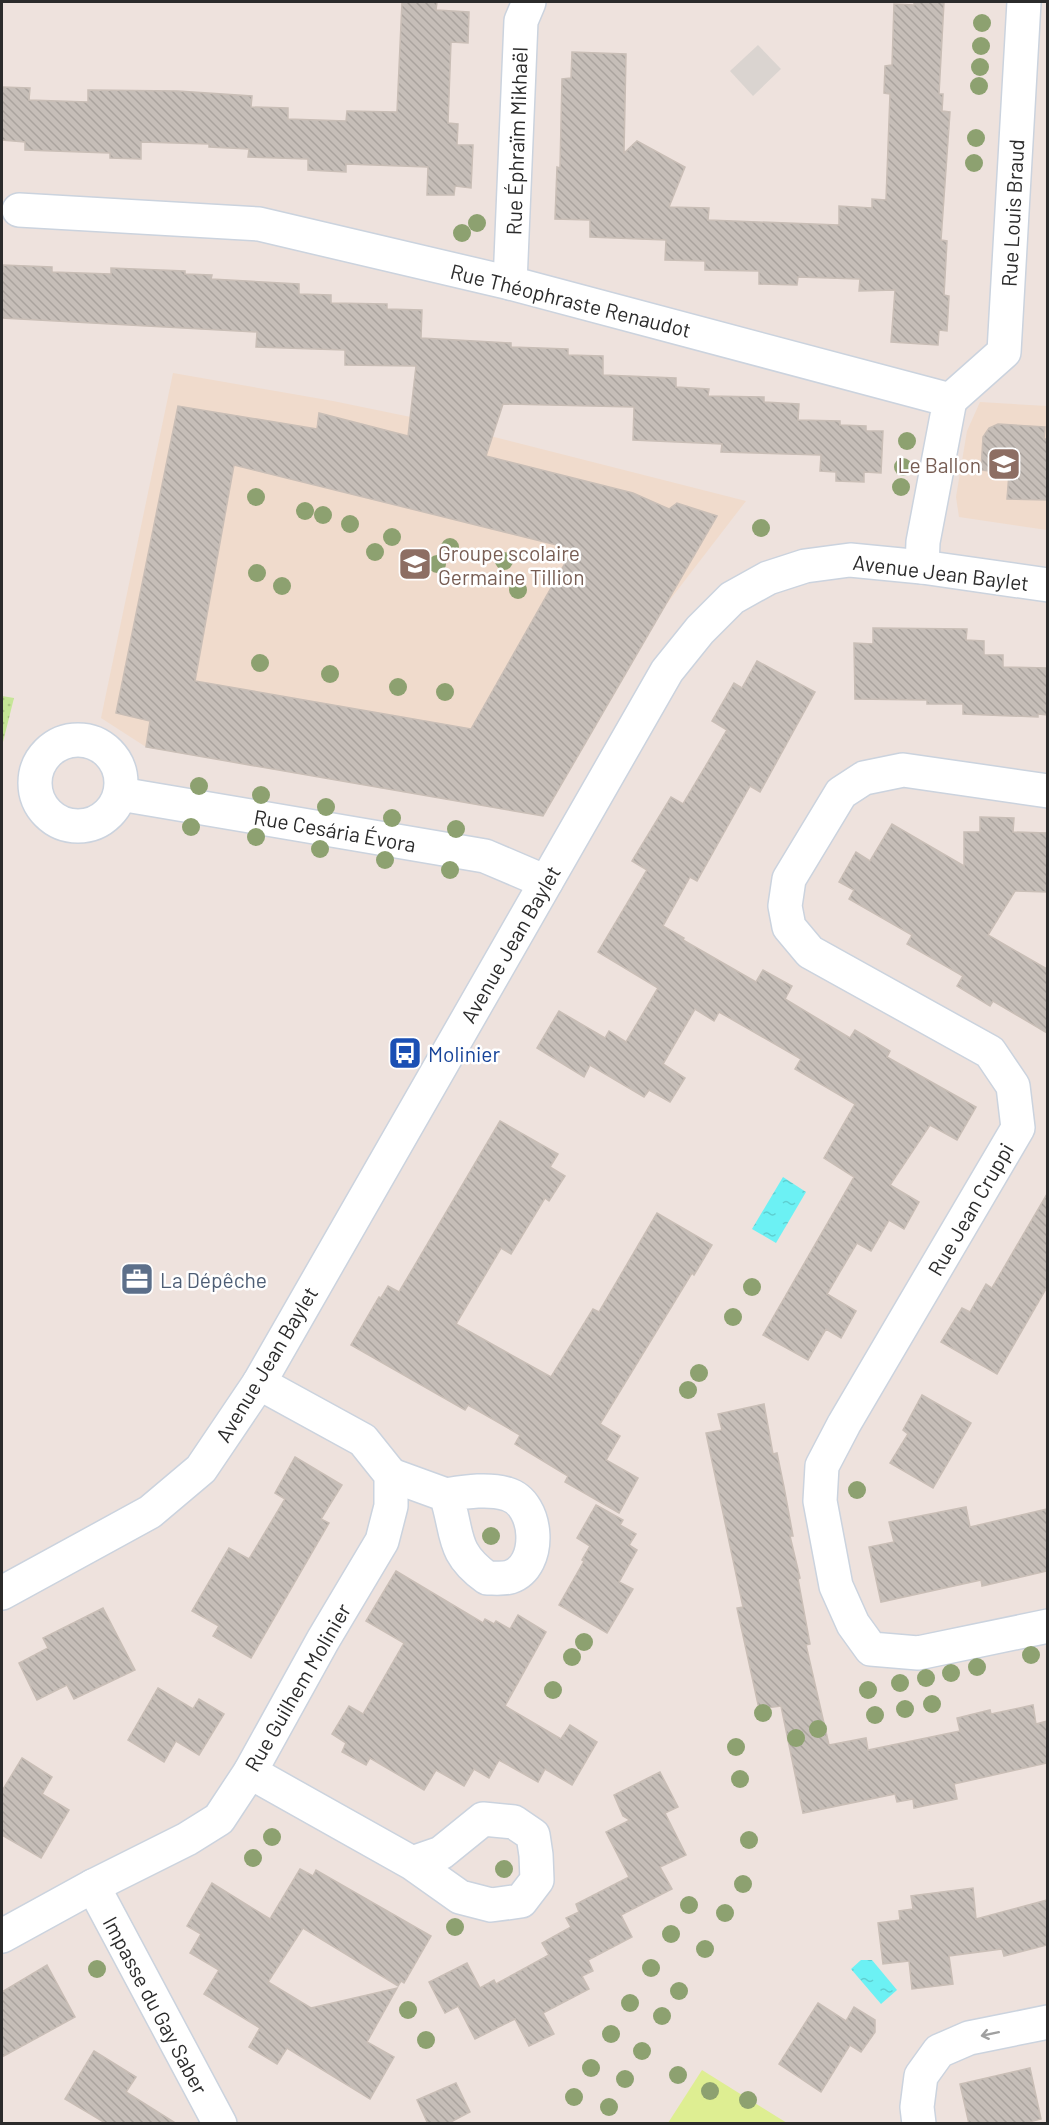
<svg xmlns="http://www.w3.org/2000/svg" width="1049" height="2125" viewBox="0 0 1049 2125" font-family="Barlow,sans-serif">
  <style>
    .education { fill: #f0dbcc }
    .green { fill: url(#green-dots) }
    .pitch { fill: #deee92 }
    .plaza { fill: #dad4d0 }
    .water { fill: url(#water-ripples) }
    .building { fill: url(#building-back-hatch); stroke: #c9beb6; stroke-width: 1.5; fill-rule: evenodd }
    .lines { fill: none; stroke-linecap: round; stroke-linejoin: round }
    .minor-casing { stroke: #cbd3de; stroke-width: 36 }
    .minor { stroke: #fff; stroke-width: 33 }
    .tree { fill: #8da170 }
    .oneway { stroke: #a0a0a0 }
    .labels { text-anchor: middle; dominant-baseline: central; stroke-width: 5; stroke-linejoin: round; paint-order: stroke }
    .street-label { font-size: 21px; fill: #2b2b2b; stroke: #fff }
    .education-label { font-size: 21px; fill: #785e54; stroke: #fff; text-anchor: end }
    .transit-label { font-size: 21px; fill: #164399; stroke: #fff; text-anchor: start }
    .service-label { font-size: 21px; fill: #4e5e75; stroke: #fff; text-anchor: start }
  </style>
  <defs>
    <pattern id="green-dots" width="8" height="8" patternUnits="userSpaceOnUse" patternTransform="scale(1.5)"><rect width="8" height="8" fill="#c6e697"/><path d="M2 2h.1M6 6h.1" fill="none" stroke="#aac582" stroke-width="1.8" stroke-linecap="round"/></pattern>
    <pattern id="water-ripples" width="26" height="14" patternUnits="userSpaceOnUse" patternTransform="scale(1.5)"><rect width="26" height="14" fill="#6cf1f4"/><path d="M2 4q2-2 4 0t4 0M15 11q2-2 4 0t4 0" fill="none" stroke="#5ecfd1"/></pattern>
    <pattern id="building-back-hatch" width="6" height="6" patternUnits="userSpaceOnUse" patternTransform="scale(1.5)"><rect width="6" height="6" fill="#c6beb8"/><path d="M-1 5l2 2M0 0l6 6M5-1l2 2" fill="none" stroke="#aaa39e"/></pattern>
  </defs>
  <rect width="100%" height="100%" fill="#eee2dd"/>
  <!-- education -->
  <g class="education">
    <path d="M173,373L333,401L435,422L746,501L649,627L543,816L146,747L101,718Z"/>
    <path d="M980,402L1047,406V530L959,517L956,497L967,431Z"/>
  </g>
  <!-- green -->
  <path class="green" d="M2,696L14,698L3,742H2Z"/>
  <!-- pitch -->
  <path class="pitch" d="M702,2070L787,2123H668Z"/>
  <!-- plaza -->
  <path class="plaza" d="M758,45L781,69L753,96L730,71Z"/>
  <!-- water -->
  <g class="water">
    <path d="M783,1177L806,1192L776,1243L752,1229Z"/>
    <path d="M861,1960H872L897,1990L881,2004L851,1969Z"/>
  </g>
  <!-- building -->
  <g class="building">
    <path d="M402,2H437L436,10L469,12L468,43L451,42L448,123L458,124L457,145H473L471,188L455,186L454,195H427L428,167L346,164V172L308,170V159L248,157L249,149L209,147V144L141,142V159L110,158V153L25,150V142L2,140V87L30,88L29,100L88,102V90L178,91L252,96L251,107L288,108V119L346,121L347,111L397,112Z"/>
    <path d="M914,2H944L939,94H943L942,111L950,112L941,240L947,241L944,295L949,296L947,331L939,330L938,345L891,342L895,290L859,291L860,279L798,277L797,285L759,284V271L705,270V261L665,260L666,240L590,237V220L555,219L557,167L560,168L562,79L571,78L572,52L626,54L624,153L637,141L685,167L669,207L709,208L708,220L839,225V206L872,208V199L886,200L890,94L884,93L885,66L892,65L894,4L914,5Z"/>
    <path d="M2,265L52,267V272L111,274V268L185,271V274L212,275L211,279L299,284V294L331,295V303L387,304V309L422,310L421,338L511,343V347L568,349V355L603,356V375L676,378V387L709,389L708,396L764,397V402L799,404L798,420L840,421V425L866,426V431H883L881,473L864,472V482L836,481V472L820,471L821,455L721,452L722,444L633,440L634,407L503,404L486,456L633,493L669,509L677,503L717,516L543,816L146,747L150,721L116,713L178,406L317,429L319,413L408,436L416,366L345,365V350L256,347L257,332L2,318ZM234,465L573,549L471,729L195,681Z"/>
    <path d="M998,424L1045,427L1044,439H1047V500L1007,499L1009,473L981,470L983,437L989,428Z"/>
    <path d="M873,628L967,629L966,640L984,641V655H1003V667L1047,668V715L1038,714V717L963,714V704H927V700L855,699L854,643L873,644Z"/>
    <path d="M757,661L815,692L760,792L750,786L697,881L690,877L663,926L684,938L683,940L756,982L763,970L792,986L785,999L850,1038L855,1030L890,1051L887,1057L976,1107L957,1140L930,1125L890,1185L919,1202L904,1229L889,1220L871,1251L857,1243L827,1294L856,1311L841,1338L826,1329L808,1360L763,1335L854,1177L824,1158L855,1104L795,1069L801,1059L719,1012L714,1021L695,1009L663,1064L685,1078L670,1102L649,1090L644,1097L590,1065L584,1077L537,1048L559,1011L605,1038L609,1031L626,1042L658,988L598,952L647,870L632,861L671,797L683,804L727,730L712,721L734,683L742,688Z"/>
    <path d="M980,817L1014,818L1013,832L1047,833V892L1015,891L988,935L1047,969V1033L993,1001L990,1006L957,986L963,976L907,944L912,935L849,899L854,890L839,882L856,852L870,861L892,824L964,866V832H980Z"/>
    <path d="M500,1121L558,1154L550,1167L565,1176L549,1201L545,1198L511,1254L501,1248L456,1324L551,1377L593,1309L599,1312L657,1213L712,1245L694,1275L692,1273L600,1424L620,1436L606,1460L638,1478L619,1513L565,1482L568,1476L515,1444L520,1435L468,1405L465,1410L351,1345L379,1297L381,1298L388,1286L399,1292Z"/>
    <path d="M1047,1194V1287L997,1374L941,1342L962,1308L970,1312L986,1284L992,1288Z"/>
    <path d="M922,1395L971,1423L933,1488L890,1463L908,1434L903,1430Z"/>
    <path d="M764,1404L773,1454L777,1453L784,1487L793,1536H790L800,1578L798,1579L810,1644L806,1645L829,1745L866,1738L868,1750L960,1731L957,1718L990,1710L991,1714L1033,1705L1036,1724L1047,1721V1763L954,1784L957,1799L914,1808L913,1799L897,1802L895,1794L803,1813L781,1706L759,1709L737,1608L743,1607L706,1433L722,1430L718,1414Z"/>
    <path d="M295,1457L342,1485L321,1519L329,1523L251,1658L213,1636L219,1626L192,1611L229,1548L249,1559L285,1499L275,1493Z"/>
    <path d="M596,1505L623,1520L620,1525L636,1534L629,1545L637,1550L619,1582L633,1589L607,1633L559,1605L584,1561L582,1560L590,1546L577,1538Z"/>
    <path d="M966,1507L970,1527L1047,1509V1571L982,1586L981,1580L881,1602L869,1547L894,1542L889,1522Z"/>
    <path d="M396,1571L483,1623L485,1619L494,1624L496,1621L510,1629L518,1615L546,1632L505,1706L561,1739L570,1725L597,1742L572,1785L545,1769L538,1782L499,1760L489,1778L474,1769L464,1786L436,1770L424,1790L370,1758L366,1765L342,1752L346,1743L332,1734L349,1706L363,1714L404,1643L366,1621Z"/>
    <path d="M103,1608L135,1670L74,1699L67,1685L37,1700L19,1663L48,1648L43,1638Z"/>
    <path d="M158,1688L193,1709L199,1699L224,1714L199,1755L176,1741L164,1762L128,1740Z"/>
    <path d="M22,1758L52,1777L42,1794L69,1810L41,1858L2,1835V1791Z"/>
    <path d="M660,1772L678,1807L665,1813L686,1855L660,1867L672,1889L621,1915L632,1937L588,1960L593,1971L582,1976L589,1989L543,2013L554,2034L529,2046L515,2019L475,2039L458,2006L445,2013L429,1982L467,1963L480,1988L494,1980L496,1984L549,1955L542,1943L571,1927L566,1918L579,1912L576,1904L629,1877L606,1832L630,1820L623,1816L614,1795Z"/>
    <path d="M300,1869L313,1876L316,1870L431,1936L404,1983L401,1981L398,1986L303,1928L268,1982L311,2008L397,1988L367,2042L394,2057L370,2099L287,2048L277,2064L249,2047L260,2028L204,1994L219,1970L190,1953L201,1934L187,1926L212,1883L270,1919Z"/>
    <path d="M973,1888L976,1919L1047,1900V1945L1004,1956L1002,1949L949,1956L953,1984L912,1989L909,1961L883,1964L878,1923L900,1920L899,1911L913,1909L911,1896Z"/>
    <path d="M47,1965L75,2017L2,2057V1992Z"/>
    <path d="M818,2003L846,2021L854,2007L875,2020V2032L861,2052L850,2045L821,2092L779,2064Z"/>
    <path d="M94,2051L136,2077L126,2092L177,2124H107L65,2099Z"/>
    <path d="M1030,2068L1041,2119L1021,2124H969L960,2084Z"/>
    <path d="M456,2083L470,2112L447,2124H428L417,2100Z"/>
  </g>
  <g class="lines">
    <defs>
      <g id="minor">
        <path d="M19,210L259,224L510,283L950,400L923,542L922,567"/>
        <path d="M510,283L521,21L529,2"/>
        <path d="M950,400L1004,352L1024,2"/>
        <circle cx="78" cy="783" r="43"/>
        <path d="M1048,791L903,770L864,778L841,793L789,879L785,906L789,927L810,952L990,1052L1013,1086L1018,1128L844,1424L822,1466L820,1501L836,1586L853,1624L871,1649L918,1653L1048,1626"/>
        <path d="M120,794L485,856L546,882"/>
        <path d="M391,1475L446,1495C459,1534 450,1551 487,1578C494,1578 504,1579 510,1577C543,1566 539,1503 507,1494C488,1488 465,1492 446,1495"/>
        <path d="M2,1593L150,1512L201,1469L259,1383L667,671L700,630L732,598L768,578L805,566L850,560L922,567L1048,585"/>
        <path d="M250,1772L412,1863L460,1897L491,1905L521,1901L537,1880L536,1855L533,1835L514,1822L483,1819L441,1853L412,1863"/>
        <path d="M93,1886L220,2124"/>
        <path d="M2,1936L93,1886L187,1839L219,1819L250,1772L323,1640L382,1541L391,1506V1475L363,1440L259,1383"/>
        <path d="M919,2124L917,2107L921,2076L939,2051L969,2038L1048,2022"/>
      </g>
    </defs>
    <!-- minor casing -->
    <use href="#minor" class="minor-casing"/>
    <!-- minor -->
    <use href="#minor" class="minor"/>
  </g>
  <!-- trees -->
  <g class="tree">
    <circle cx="982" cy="23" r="9"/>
    <circle cx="981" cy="46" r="9"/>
    <circle cx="980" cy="67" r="9"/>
    <circle cx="979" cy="86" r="9"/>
    <circle cx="976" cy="138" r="9"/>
    <circle cx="974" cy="163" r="9"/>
    <circle cx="477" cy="223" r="9"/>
    <circle cx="462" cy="233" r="9"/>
    <circle cx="907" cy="441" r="9"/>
    <circle cx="903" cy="467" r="9"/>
    <circle cx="901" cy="487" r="9"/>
    <circle cx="256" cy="497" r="9"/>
    <circle cx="305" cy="511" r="9"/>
    <circle cx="323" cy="515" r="9"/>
    <circle cx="350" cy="524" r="9"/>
    <circle cx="761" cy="528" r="9"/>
    <circle cx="392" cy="537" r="9"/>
    <circle cx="450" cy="547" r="9"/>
    <circle cx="375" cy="552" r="9"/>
    <circle cx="504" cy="561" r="9"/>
    <circle cx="437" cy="564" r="9"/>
    <circle cx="257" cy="573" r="9"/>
    <circle cx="282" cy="586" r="9"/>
    <circle cx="518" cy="590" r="9"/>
    <circle cx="260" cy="663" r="9"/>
    <circle cx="330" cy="674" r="9"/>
    <circle cx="398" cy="687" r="9"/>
    <circle cx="445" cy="692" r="9"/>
    <circle cx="199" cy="786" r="9"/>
    <circle cx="261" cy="795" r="9"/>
    <circle cx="326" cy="807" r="9"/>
    <circle cx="392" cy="818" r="9"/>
    <circle cx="191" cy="827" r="9"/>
    <circle cx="456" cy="829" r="9"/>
    <circle cx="256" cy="837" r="9"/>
    <circle cx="320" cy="849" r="9"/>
    <circle cx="385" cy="860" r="9"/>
    <circle cx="450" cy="870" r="9"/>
    <circle cx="752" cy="1287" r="9"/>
    <circle cx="733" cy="1317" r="9"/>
    <circle cx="699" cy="1373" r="9"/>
    <circle cx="688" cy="1390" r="9"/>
    <circle cx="857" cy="1490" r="9"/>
    <circle cx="491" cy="1536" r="9"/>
    <circle cx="584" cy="1642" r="9"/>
    <circle cx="1031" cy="1655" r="9"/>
    <circle cx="572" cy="1657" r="9"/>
    <circle cx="977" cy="1667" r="9"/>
    <circle cx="951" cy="1673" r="9"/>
    <circle cx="926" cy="1678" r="9"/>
    <circle cx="900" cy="1683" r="9"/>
    <circle cx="553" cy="1690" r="9"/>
    <circle cx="868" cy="1690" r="9"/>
    <circle cx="932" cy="1704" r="9"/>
    <circle cx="905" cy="1709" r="9"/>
    <circle cx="763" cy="1713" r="9"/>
    <circle cx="875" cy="1715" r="9"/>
    <circle cx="818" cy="1729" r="9"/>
    <circle cx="796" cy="1738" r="9"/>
    <circle cx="736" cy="1747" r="9"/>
    <circle cx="740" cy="1779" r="9"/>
    <circle cx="272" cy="1837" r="9"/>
    <circle cx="749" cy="1840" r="9"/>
    <circle cx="253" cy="1858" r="9"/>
    <circle cx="504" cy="1869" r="9"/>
    <circle cx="743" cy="1884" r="9"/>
    <circle cx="689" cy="1905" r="9"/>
    <circle cx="725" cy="1913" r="9"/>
    <circle cx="455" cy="1927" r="9"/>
    <circle cx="671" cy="1934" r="9"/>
    <circle cx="705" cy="1949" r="9"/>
    <circle cx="651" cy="1968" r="9"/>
    <circle cx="97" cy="1969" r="9"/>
    <circle cx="679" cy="1991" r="9"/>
    <circle cx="630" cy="2003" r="9"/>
    <circle cx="408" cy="2010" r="9"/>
    <circle cx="662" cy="2016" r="9"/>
    <circle cx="611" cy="2034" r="9"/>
    <circle cx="426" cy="2040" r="9"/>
    <circle cx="642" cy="2051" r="9"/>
    <circle cx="591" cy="2068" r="9"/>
    <circle cx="678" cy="2075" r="9"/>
    <circle cx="625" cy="2079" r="9"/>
    <circle cx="710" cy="2091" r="9"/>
    <circle cx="574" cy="2097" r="9"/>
    <circle cx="748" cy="2100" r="9"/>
    <circle cx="609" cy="2107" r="9"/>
  </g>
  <!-- one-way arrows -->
  <defs><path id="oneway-shaft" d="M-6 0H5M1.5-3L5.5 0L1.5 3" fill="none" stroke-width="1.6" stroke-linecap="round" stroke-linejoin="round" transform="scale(1.5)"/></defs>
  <use class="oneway" href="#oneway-shaft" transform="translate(990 2034) rotate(168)"/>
  <!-- icons -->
  <defs>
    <symbol id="school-square" viewBox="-11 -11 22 22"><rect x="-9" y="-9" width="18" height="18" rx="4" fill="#8d6e63" stroke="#fff"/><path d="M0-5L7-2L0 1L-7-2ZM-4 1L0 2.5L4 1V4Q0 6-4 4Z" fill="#fff"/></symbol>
    <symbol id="bus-square" viewBox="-11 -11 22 22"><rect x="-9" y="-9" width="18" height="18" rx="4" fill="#1a4fb4" stroke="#fff"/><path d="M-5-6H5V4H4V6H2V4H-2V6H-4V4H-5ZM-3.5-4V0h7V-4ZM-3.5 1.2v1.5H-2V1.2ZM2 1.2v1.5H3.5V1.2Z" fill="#fff"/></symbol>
    <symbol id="office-square" viewBox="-11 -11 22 22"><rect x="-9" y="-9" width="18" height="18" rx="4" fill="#5c6f8a" stroke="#fff"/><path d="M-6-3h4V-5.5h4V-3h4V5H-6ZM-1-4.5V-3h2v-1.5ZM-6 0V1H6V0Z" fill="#fff"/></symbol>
  </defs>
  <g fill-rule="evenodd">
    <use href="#school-square" x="985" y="445" width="38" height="38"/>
    <use href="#school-square" x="396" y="545" width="38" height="38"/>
    <use href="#bus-square" x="386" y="1034" width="38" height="38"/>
    <use href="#office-square" x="118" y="1260" width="38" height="38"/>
  </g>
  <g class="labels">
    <!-- street labels -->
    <g class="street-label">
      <text transform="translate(516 141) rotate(-88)">Rue Éphraïm Mikhaël</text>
      <text transform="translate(1012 213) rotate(-87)">Rue Louis Braud</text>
      <text transform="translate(571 300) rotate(14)">Rue Théophraste Renaudot</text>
      <text transform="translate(941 572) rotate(7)">Avenue Jean Baylet</text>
      <text transform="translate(335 830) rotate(10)">Rue Cesária Évora</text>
      <text transform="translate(510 944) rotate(-60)">Avenue Jean Baylet</text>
      <text transform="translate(970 1209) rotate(-60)">Rue Jean Cruppi</text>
      <text transform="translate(266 1364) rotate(-59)">Avenue Jean Baylet</text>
      <text transform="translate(297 1687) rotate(-60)">Rue Guilhem Molinier</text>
      <text transform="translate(156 2005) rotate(62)">Impasse du Gay Saber</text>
    </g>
    <!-- education labels -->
    <g class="education-label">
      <text x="981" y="464">Le Ballon</text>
      <text x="438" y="552" text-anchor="start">Groupe scolaire<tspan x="438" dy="24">Germaine Tillion</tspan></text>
    </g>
    <!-- transit labels -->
    <g class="transit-label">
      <text x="428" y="1053">Molinier</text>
    </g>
    <!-- service labels -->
    <g class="service-label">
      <text x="160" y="1279">La Dépêche</text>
    </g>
  </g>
  <!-- border -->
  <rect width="1049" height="2125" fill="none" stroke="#2b2b2b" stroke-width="6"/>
</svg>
